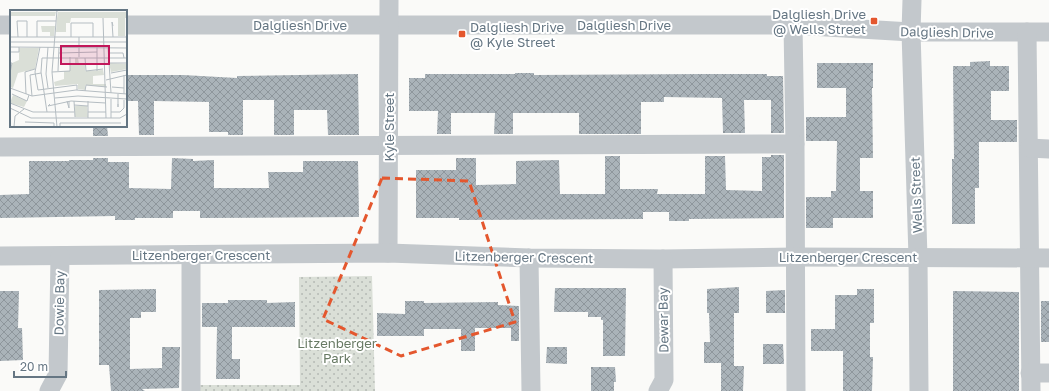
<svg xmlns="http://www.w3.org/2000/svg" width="1049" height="391" viewBox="0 0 1049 391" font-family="'Golos Text',sans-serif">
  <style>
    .park { fill: url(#park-dots) }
    .building { fill: url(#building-cross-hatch) }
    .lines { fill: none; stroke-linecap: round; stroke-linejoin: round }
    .minor { stroke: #c3c8cc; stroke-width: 19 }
    .marked { fill: none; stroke: #e4572e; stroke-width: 3; stroke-dasharray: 8 5; stroke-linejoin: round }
    .poi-dot { fill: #e4572e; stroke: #fff; stroke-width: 1.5 }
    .labels { text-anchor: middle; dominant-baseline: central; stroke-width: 4; stroke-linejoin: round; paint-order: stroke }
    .poi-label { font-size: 13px; fill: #657683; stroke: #fff; text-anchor: end }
    .street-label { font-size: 13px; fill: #657683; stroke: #fff }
    .park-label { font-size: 13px; fill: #687a64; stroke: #fff }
    .inset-road { fill: none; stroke: #b5bdc2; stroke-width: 1 }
    .view { fill: #c2185b; fill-opacity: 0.15; stroke: #c2185b; stroke-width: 2 }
    .inset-edge { fill: none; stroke: #657683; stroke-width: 2 }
  </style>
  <defs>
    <pattern id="park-dots" width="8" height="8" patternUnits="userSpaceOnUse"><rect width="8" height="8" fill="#dadfd7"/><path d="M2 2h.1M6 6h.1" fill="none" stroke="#b4b9b4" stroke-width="1.8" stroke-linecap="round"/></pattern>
    <pattern id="building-cross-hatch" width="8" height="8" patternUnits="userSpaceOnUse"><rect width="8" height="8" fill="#aab3b9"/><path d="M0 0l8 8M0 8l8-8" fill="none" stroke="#8e969c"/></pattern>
  </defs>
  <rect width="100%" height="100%" fill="#fafaf8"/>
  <!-- park -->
  <path class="park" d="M372,276L375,391H198V385H300L299,277Z"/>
  <!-- building -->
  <g class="building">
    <path d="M990,61V66H1009V91H991V120H1017V142H979V188H975V224H952V159H954L953,66H970V62Z"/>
    <path d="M817,63H873V88H872L873,158H860V191H873V218H833V228H806V197H831V191H836L837,141H806V117H846V88H817Z"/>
    <path d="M515,73H534V75L704,74H767V76H783L784,133H771V100H744L745,133H723L722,98L664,97V102H641V134H579V113H513V134H494L495,113H451V134H437L438,111H409V78H425V74H515Z"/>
    <path d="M358,74L359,135H328L327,110H294V135H274V100H243V135H228V132H209V102L154,101V135H139L138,101H126V75H183L237,78V76Z"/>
    <path d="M93,126H107L108,136H93Z"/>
    <path d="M771,155H784V218L689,219V221H669V212H643V219L459,220V218H416V170H456V158H476V185L516,184V161L559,160L560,194H605V156H620V189H658L657,194H705V156H725L726,190L762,191V157H771Z"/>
    <path d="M93,158H108V162H129V188L171,189L172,158L193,159V161L214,160V188H269L268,172H303V161H358L359,217L200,218V211H173V218H135V220H115V216L0,218V195L29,194V161H69V160H93Z"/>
    <path d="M739,287V313H734V366H744L743,391H721V363H704V342H710L709,313H707V289Z"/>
    <path d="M555,288H626L625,356H603V320H601V317H588V312H554Z"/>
    <path d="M156,289V312H141V318H130V369L162,368V347H180L179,388L142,389L145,391H111L109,365H99V290Z"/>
    <path d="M857,289H874V323H870V357H873L872,391H843V351H811V329H835V295H857Z"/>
    <path d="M785,290V313H766V291Z"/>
    <path d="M0,291H19L18,328H22L23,360L0,361Z"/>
    <path d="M953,291L1019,292V391H953Z"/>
    <path d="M228,300H267V303L295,302V327H232V359H240V379H216L217,327H202V303H228Z"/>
    <path d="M405,301H424V303L498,302V305L519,306V341H511V328H475V351H461V329H424V336H377V313L405,314Z"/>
    <rect x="1041" y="301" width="8" height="41"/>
    <path d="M763,344H783L784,364H763Z"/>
    <path d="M547,347H567V364L546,363Z"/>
    <path d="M591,367H615L616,382H614V391H591Z"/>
  </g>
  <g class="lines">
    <!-- minor -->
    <g class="minor">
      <path d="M912,0L911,32L918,257L919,391"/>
      <path d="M0,25H11"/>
      <path d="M126,25H793L911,32H1049"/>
      <path d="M793,25L795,144L796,391"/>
      <path d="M1027,32L1031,391"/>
      <path d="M0,147L795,144"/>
      <path d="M1029,148L1049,149"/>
      <path d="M388,253L389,0"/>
      <path d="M0,256L388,253L529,258L663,259L795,257L1049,258"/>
      <path d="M529,258L531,391"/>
      <path d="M1030,373H1049"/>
      <path d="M49,391L58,374L60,256"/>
      <path d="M191,391V255"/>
      <path d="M658,391L664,380L663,259"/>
    </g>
  </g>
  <!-- marked area -->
  <path class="marked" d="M382,178L469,181L515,322L401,356L323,319Z"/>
  <!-- markers -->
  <g class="poi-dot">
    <rect x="870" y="17" width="8" height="8" rx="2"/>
    <rect x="458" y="30" width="8" height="8" rx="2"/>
  </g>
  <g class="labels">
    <!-- poi labels -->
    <g class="poi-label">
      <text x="866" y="14">Dalgliesh Drive<tspan x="866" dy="15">@ Wells Street</tspan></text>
      <text x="470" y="27" text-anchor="start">Dalgliesh Drive<tspan x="470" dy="15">@ Kyle Street</tspan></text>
    </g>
    <!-- street labels -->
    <g class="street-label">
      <text x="300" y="25">Dalgliesh Drive</text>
      <text x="624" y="25">Dalgliesh Drive</text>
      <text transform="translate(947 32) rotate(1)">Dalgliesh Drive</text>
      <text transform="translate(389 127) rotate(-90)">Kyle Street</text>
      <text transform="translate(916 195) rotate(-92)">Wells Street</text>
      <text x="201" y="255">Litzenberger Crescent</text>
      <text transform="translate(524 257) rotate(1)">Litzenberger Crescent</text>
      <text x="848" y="257">Litzenberger Crescent</text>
      <text transform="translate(59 303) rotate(-89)">Dowie Bay</text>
      <text transform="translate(663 320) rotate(-91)">Dewar Bay</text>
    </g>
    <!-- park labels -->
    <g class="park-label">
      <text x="337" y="343">Litzenberger<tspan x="337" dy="15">Park</tspan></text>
    </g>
  </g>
  <!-- overview -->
  <g transform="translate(10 10)">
    <rect width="117" height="117" fill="#fafaf8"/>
    <path d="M0,2H46L45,6H0ZM48,2H117V8H47Z" fill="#dadfd7"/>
    <path d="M47,8H61L60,13H56V22H46ZM108,8H115V26H108ZM31,16H45L44,26H40V22H32ZM9,38H29L25,59L8,63L3,78L0,77V63L2,53L9,50ZM65,48H68L69,54L75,55V61L93,60L94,65L83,66V74H96V77L75,75V80L68,79V74L45,76L44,72L54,69V61H60V53H65ZM99,53L117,54V59L101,62ZM3,85L17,91L14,97L0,93ZM65,96H77L78,107H65Z" fill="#dadfd7"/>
    <path class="inset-road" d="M93,8L96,108M103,16L102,12L103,27M0,27H117M8,27L7,11H17V27M27,27V11H46M61,27V13H83V27M0,32H117M0,37L117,38M30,37L25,62L28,80L67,75V80M38,37L36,64L38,78M87,37V61M98,37L101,83M0,42H9V37M49,43L87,42M98,43H113L114,48M69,47V27M75,48L76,61L93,59M0,53H2L0,63M98,53H117M48,61L49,37M42,62L60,61V47M101,63L117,60M114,65V84M96,70L117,65M102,77L114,78M0,78L22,86L66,80L117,84M75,81L76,75L97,77M2,84L17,91L19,85M16,84L15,62L25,59M22,86L20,65L31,63M45,88L68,86L117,89M57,91L59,98V91M64,91L65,107M78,91V108M0,93L23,102H64M40,94L38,96L61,91L96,93M108,94V97V84M64,95L78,96M0,98L21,108H110L117,104M37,102L31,62L32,48H117M78,102H96M101,102H110L114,98V90M101,108V89M15,112L44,113V117M4,117L5,106L14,99M47,117L42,62L47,0M50,117V113H111"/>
    <path class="view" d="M51,36H99V54H51Z"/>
    <rect width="117" height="117" class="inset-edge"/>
  </g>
  <!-- scale -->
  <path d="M14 371v6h52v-6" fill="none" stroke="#657683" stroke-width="2"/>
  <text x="20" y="371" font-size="12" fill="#657683" stroke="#ffffff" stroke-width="3" paint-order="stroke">20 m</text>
</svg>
